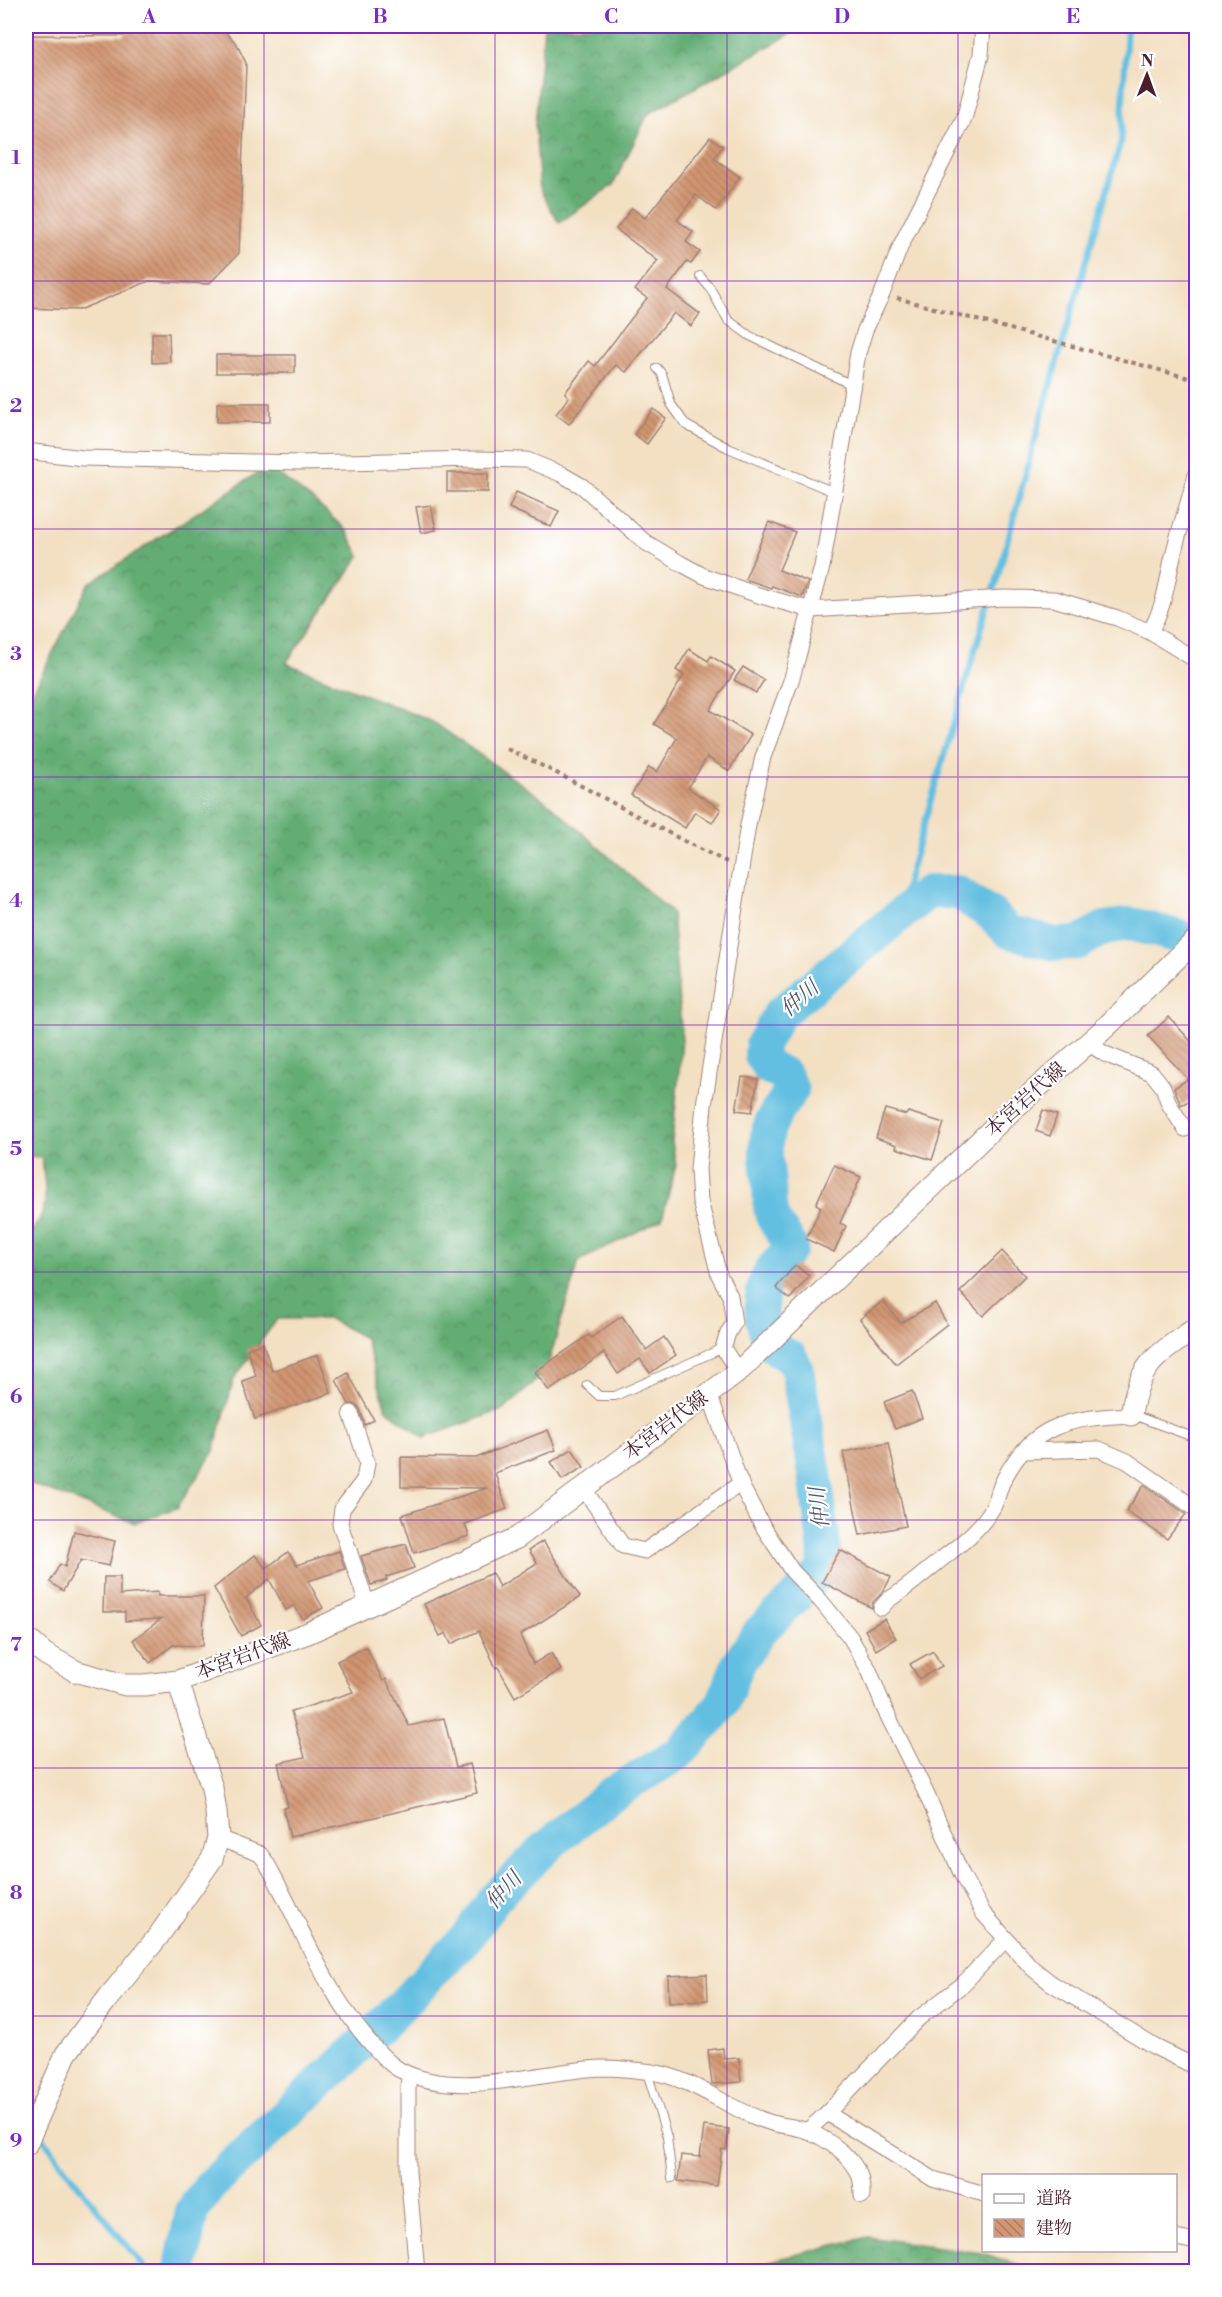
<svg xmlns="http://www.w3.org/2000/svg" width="1222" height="2297" viewBox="0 0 1222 2297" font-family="'Libre Bodoni','Noto Serif JP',serif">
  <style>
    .forest { fill: url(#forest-crowns); stroke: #576650; stroke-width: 1.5 }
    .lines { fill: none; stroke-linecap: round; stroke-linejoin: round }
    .stream { stroke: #63bfe1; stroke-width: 6 }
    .river { stroke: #63bfe1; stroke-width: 34 }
    .building { fill: url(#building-back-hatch) }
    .lane-casing { stroke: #9e8077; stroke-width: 10 }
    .street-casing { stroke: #9e8077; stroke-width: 17 }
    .secondary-casing { stroke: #9e8077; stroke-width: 23 }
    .path { stroke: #9e8077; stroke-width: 4; stroke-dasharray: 4.5 4.5; stroke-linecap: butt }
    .lane { stroke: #fff; stroke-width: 8 }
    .street { stroke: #fff; stroke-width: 15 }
    .secondary { stroke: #fff; stroke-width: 21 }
    .grid { fill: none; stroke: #7b2cbf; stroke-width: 1.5; stroke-opacity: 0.55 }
    .labels { text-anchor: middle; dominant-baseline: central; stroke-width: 4.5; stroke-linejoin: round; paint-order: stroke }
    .street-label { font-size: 20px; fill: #4a1f2b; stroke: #fff }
    .water-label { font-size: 21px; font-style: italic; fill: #53576b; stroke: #fff }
    .neatline { fill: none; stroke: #7b2cbf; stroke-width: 2 }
    .grid-label { font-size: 20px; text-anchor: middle; font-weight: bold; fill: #7b2cbf }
  </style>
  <defs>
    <pattern id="forest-crowns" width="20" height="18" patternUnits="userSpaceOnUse" patternTransform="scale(1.5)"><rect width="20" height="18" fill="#64ad75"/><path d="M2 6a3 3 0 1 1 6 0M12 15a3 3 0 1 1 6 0" fill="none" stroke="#548c60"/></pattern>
    <pattern id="building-back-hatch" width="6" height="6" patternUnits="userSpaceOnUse" patternTransform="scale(1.5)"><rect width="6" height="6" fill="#d29672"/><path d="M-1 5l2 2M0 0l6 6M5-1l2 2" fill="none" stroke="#ac7a5e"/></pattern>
  </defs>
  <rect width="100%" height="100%" fill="#fff"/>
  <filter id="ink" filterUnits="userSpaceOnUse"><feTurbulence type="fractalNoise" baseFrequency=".0167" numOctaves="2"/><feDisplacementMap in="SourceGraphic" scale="12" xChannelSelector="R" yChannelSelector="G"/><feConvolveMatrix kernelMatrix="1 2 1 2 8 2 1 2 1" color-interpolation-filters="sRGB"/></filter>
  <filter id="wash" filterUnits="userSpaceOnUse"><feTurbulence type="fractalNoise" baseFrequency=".008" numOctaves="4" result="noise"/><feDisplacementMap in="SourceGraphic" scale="24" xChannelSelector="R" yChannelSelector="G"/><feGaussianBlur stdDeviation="1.35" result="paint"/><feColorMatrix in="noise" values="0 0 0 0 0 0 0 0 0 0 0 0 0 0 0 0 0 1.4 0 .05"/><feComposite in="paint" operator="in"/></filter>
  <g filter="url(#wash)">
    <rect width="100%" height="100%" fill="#f3e0c3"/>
    <!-- forest -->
    <g class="forest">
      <path d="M544,26H805L648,114L613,185L559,223L540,190L535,125Z"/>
      <path d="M268,466L315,502L346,530L360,556L286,663L433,722L550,804L672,913L682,1041L672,1142L676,1165L662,1219L579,1261L546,1371L505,1409L424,1438L386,1409L365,1338L329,1319H277L234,1379L214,1451L177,1508L134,1523L26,1482V1237C52,1211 46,1191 41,1157L26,1156V705L88,584Z"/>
      <path d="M868,2237L982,2253L1037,2271H741L774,2260Z"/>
    </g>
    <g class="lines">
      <!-- stream -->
      <g class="stream">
        <path d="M928,892L901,903L967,677L998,576L1037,432L1121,141L1127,26"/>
        <path d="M38,2131L71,2176L148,2272"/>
      </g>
      <!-- river -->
      <path class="river" d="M180,2272L192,2211L210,2186L390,2017L467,1937L495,1898L543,1850L612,1793L678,1754L711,1718L723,1702L738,1664L760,1631L823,1571L825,1553L815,1474L797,1369L791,1357C788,1355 782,1353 779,1351C758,1335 757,1293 770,1272C776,1262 786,1258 791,1247C787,1237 779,1230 774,1220C768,1208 770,1197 769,1184C763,1136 763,1130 792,1090L784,1074L769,1068L761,1056L762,1045L779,1014L928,892H957L991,914L1009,932L1055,944L1078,943L1104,928L1131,924L1196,941"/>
    </g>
    <g id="blocks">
      <!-- building -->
      <g class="building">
        <path d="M131,26H219L236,43L246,63L239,253L209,284L149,281L79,310L26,308V35L124,36Z"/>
        <path d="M710,137L723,146L714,158L740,177L716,210L696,195L677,220L693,232L686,242L700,252L691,264L687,262L667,289L700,314L691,326L674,313L626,372L616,365L569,424L556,414L569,397L565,393L589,361L595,366L647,298L635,290L658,261L616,229L632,208L645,218Z"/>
        <path d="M152,333H169L170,362L152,363Z"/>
        <rect x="216" y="355" width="79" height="18"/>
        <rect x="217" y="403" width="53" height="19"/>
        <path d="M653,409L666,418L647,444L634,434Z"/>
        <rect x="447" y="473" width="41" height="19"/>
        <path d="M516,492L559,511L551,527L509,508Z"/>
        <path d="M431,505L436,530L421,533L416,507Z"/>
        <path d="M769,522L795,532L779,570L808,582L802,597L772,586L771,588L745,579Z"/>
        <path d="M689,649L708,661L711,656L735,671L710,710L751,735L729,771L707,757L688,788L721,809L712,823L695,812L685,828L631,795L649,767L657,772L677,738L654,724L684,675L676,670Z"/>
        <path d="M743,667L764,680L756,693L734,680Z"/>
        <path d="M1169,1017L1197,1048V1097L1181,1105L1174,1088L1188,1079L1148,1036Z"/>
        <path d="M742,1077L758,1079L752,1112L736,1110Z"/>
        <path d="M885,1109L906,1115L908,1112L944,1123L932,1160L896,1148L897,1145L876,1138Z"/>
        <path d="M1043,1110L1057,1115L1050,1136L1036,1131Z"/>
        <path d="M834,1165L861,1177L840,1223L846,1226L834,1252L806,1239L821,1207L816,1204Z"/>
        <path d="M1002,1251L1025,1276L983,1316L960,1292Z"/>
        <path d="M795,1265L809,1276L790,1299L776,1288Z"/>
        <path d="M883,1301L901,1323L935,1303L947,1324L896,1364L860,1319Z"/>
        <path d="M622,1316L646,1350L664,1337L676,1355L650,1373L640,1359L618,1374L604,1353L549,1391L535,1372L589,1335L591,1338Z"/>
        <path d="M263,1343L272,1371L318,1355L331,1393L255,1419L242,1381L256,1376L247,1349Z"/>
        <path d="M348,1373L374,1420L365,1425L360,1409L357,1405L349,1404L336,1380Z"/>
        <path d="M912,1391L922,1418L895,1429L884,1402Z"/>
        <path d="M548,1430L556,1450L495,1473L507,1509L465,1524L469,1536L414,1553L402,1515L487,1488L401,1487V1457L476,1458Z"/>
        <path d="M889,1443L906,1526L860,1535L843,1452Z"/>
        <path d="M572,1449L584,1467L562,1480L551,1462Z"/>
        <path d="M1144,1485L1186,1514L1167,1539L1126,1511Z"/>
        <path d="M74,1531L115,1541L109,1566L81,1560L63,1591L50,1582L60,1564L65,1567Z"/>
        <path d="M543,1541L580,1597L520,1635L533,1664L551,1653L561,1670L515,1697L498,1667L496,1668L479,1631L451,1644L446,1633L440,1636L424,1604L492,1573L499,1587L537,1563L529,1550Z"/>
        <path d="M406,1544L414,1568L386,1577L387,1580L371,1585L361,1556Z"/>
        <path d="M840,1550L891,1577L883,1592L873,1602L872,1608L822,1582Z"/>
        <path d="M339,1551L345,1569L308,1581L323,1608L303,1619L294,1605L286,1610L269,1579L246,1598L261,1625L241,1636L214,1588L255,1555L266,1568L288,1552L297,1565Z"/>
        <path d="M104,1577H120V1595L158,1592V1596H204L203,1646L173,1645L150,1663L133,1640L161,1619L125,1621V1612H103Z"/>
        <path d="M884,1619L896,1638L876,1650L865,1630Z"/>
        <path d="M366,1647L383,1681L386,1679L409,1726L444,1718L456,1767L470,1764L477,1793L290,1837L283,1808L288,1807L278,1763L305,1757L291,1712L353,1692L337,1661Z"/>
        <path d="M933,1651L942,1666L919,1679L910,1664Z"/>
        <path d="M707,1974L708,2000L669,2002L668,1976Z"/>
        <path d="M723,2048L724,2059L739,2058L741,2082L712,2084L708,2050Z"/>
        <path d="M704,2126L729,2129L726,2150L722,2149L717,2186L678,2181L681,2155L700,2157Z"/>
      </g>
    </g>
  </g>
  <g filter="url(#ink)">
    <use href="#blocks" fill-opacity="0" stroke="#9e8077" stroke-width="1.5"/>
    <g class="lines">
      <defs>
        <g id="lane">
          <path d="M700,276L710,288L728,320L750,336L852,385"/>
          <path d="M657,368L662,374L671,404L686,425L728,448L834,492"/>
          <path d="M587,1385L599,1396H615L723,1348"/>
          <path d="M1133,1415L1196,1438"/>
          <path d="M647,2072L667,2137L672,2178"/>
        </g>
        <g id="street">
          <path d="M26,451L83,458L300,463L475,459L527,460L561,474L582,486L645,542L680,563L704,576L758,595L811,610L1004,598L1054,599L1117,618L1150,632L1196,660"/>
          <path d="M1150,632C1165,605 1166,586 1173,556C1179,529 1189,502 1196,475"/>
          <path d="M1088,1043L1105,1054L1152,1073L1163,1087L1169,1104L1185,1129"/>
          <path d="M738,1372L723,1348L728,1333L734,1323L730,1296L719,1275L700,1201L698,1169L704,1105L748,825L763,757L792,678L822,567L858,353L865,330L882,294L901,245L964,119L981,55L983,26"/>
          <path d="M709,1393L741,1485L762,1525L792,1571L820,1600L850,1637L869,1670L885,1710L926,1793L962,1875L983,1913L1032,1968L1051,1983L1155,2047L1196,2067"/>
          <path d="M351,1413L367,1463L364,1480L342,1509L340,1524L368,1607"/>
          <path d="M1024,1451L1099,1449L1127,1461L1196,1509"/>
          <path d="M584,1489L623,1546L645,1551L741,1483"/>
          <path d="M881,1608L888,1600C908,1588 925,1572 943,1558C961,1544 980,1529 992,1509C997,1502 998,1492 1002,1483C1031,1423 1070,1418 1131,1415"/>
          <path d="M218,1838L260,1854L266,1862C300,1922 322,1986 367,2039C377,2050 387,2063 400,2070C458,2101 540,2070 602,2068C618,2068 636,2070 652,2072C696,2079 730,2111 772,2123C784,2126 796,2127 808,2131C825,2138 848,2153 857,2170C862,2178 862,2188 862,2196"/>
          <path d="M410,2075L408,2085V2172L417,2272"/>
          <path d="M827,2113L933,2179L984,2194"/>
          <path d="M807,2131L827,2113L919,2018L962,1985L1005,1940"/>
          <path d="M1176,2238L1196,2242"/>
        </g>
        <g id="secondary">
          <path d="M1131,1415C1139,1363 1156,1356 1196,1328"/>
          <path d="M26,1638L45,1654L75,1671L125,1685H144L178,1681L308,1633L517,1538L738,1372L1009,1113L1105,1028L1196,940"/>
          <path d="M26,2145L66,2054L108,1998L157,1938L212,1859L218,1838L216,1812L212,1788L178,1681"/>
        </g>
      </defs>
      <!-- lane casing -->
      <use href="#lane" class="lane-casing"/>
      <!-- street casing -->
      <use href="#street" class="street-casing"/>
      <!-- secondary casing -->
      <use href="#secondary" class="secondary-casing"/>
      <!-- path -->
      <g class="path">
        <path d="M897,298L1196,380"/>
        <path d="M507,749C582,783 652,827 727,862"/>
      </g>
      <!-- lane -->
      <use href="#lane" class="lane"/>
      <!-- street -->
      <use href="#street" class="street"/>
      <!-- secondary -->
      <use href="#secondary" class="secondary"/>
    </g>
  </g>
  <!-- grid -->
  <path class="grid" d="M264,26V2272M495,26V2272M727,26V2272M958,26V2272M26,281H1196M26,529H1196M26,777H1196M26,1025H1196M26,1272H1196M26,1520H1196M26,1768H1196M26,2016H1196"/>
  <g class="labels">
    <!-- street labels -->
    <g class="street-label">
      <text transform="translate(1026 1100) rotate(-42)">本宮岩代線</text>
      <text transform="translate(666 1426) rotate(-37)">本宮岩代線</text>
      <text transform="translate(243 1657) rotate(-20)">本宮岩代線</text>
    </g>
    <!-- water labels -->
    <g class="water-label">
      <text transform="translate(800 999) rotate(-41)">仲川</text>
      <text transform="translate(820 1508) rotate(-97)">仲川</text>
      <text transform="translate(504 1891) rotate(-48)">仲川</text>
    </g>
  </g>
  <!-- margin -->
  <rect width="1222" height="2297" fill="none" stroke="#fff" stroke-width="66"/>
  <!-- legend -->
  <rect x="982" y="2174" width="195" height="78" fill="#ffffff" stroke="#b7a5aa" stroke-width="1.5"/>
  <rect x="994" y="2194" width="30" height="9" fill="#ffffff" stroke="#b7a5aa" stroke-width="1.5"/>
  <text x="1036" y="2204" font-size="18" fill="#4a1f2b">道路</text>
  <rect x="994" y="2219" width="30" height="18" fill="url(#building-back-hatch)" stroke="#b7a5aa" stroke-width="1.5"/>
  <text x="1036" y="2234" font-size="18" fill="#4a1f2b">建物</text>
  <!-- north arrow -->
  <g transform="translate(1147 75) rotate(1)" stroke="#ffffff" stroke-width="4.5" paint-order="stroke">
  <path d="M0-4.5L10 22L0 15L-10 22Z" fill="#4a1f2b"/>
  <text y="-9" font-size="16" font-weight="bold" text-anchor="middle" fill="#4a1f2b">N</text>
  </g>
  <rect x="33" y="33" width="1156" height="2231" class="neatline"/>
  <g class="grid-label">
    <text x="149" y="23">A</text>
    <text x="380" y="23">B</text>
    <text x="611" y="23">C</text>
    <text x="842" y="23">D</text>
    <text x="1073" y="23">E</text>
    <text x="16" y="164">1</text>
    <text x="16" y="412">2</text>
    <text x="16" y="660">3</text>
    <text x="16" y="907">4</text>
    <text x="16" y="1155">5</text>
    <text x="16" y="1403">6</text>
    <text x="16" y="1651">7</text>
    <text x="16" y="1899">8</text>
    <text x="16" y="2147">9</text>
  </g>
</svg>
